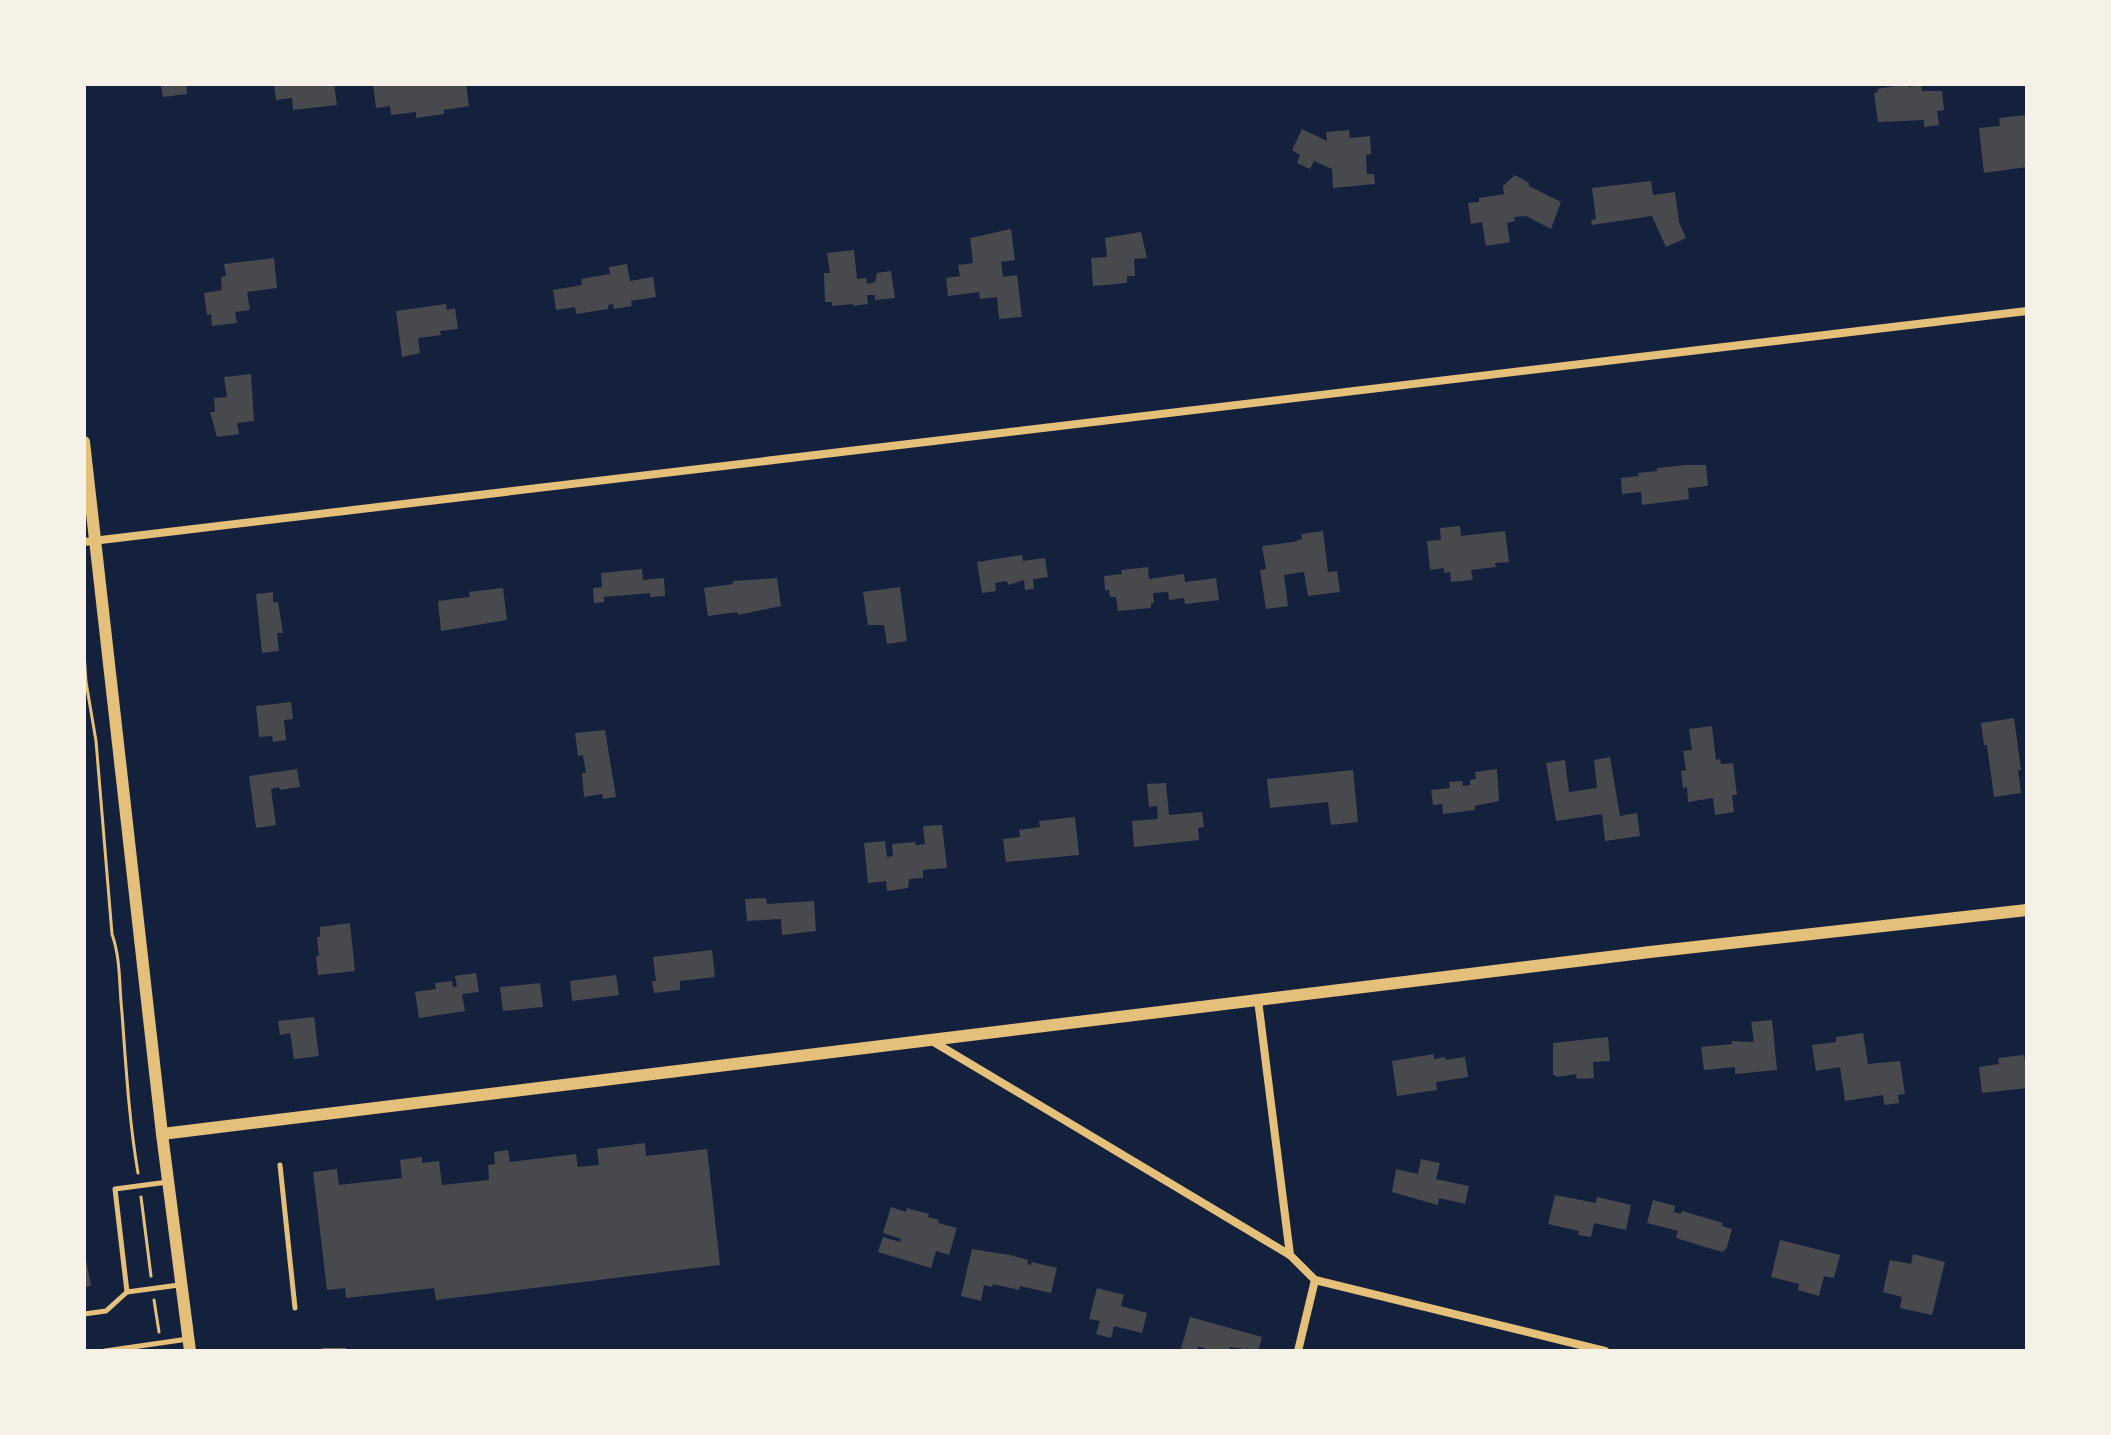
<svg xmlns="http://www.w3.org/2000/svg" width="2111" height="1435" viewBox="0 0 2111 1435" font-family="'PT Sans Narrow',sans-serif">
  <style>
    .building { fill: #48494c }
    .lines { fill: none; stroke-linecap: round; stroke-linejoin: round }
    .path { stroke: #e5c07b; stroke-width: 3 }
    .service { stroke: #e5c07b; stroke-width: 5 }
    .minor { stroke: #e5c07b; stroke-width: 8 }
    .tertiary { stroke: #e5c07b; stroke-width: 12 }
  </style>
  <rect width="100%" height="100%" fill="#14213d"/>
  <!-- building -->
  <g class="building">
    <path d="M161,84H186L187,94L163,97Z"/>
    <path d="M274,84H334L337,105L293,110L292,98L276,100Z"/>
    <path d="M373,84H466L469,106L444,110V114L416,118V112L391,115L390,106L376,108Z"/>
    <path d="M1908,84L1909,87L1921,85L1922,91H1942L1944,110L1937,111L1939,125L1924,127V120L1878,122L1874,93L1878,92L1877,89Z"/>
    <path d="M2026,115L2027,167L1984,173L1979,128L2000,126L1999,118Z"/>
    <path d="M1302,129L1327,141L1326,132L1349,130L1350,138L1370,136L1371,154L1366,155L1367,174H1374L1375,184L1333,188L1332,169L1314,161L1310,169L1297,163L1300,155L1292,150Z"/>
    <path d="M1515,175L1529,183V186L1561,202L1551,229L1526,216L1514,217L1515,221L1507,223L1510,242L1486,246L1482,222L1471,224L1468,203L1479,202V198L1504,194L1503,186Z"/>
    <path d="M1651,181L1653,195L1675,192L1679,222L1686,238L1666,247L1652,216L1592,225L1591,220L1596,219L1592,188Z"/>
    <path d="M1011,229L1015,260L1001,262L1003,277L1017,275L1022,317L999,319L997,297L980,299L979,292L948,296L946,278L960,276L958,265L973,263L970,238Z"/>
    <path d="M1141,232L1147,258L1134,259L1135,276H1127V283L1093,286L1091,258L1107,257L1105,238Z"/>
    <path d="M854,250L857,279L866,278L867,284L875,282L877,273L891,271L895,298L875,300V295H867L868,304L853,306V304L832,306V302H825L824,273H830L827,253Z"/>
    <path d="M274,258L277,288L247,292L250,310L235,312L237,323L212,326L211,314L207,315L204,293L222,290L221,277L226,276L224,264Z"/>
    <path d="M627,264L630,281L653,277L656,297L631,301L632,306L614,309L613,304L608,305V309L576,314L575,307L556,310L553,290L582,285L581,279L610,274L609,267Z"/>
    <path d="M446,304L447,310L455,308L458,329L440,331L441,335L418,338L420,353L402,357L396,311Z"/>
    <path d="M251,374L254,421L237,423L239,434L217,437L210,412H215L214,398L227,397L224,377Z"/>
    <path d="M1686,465H1706L1708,486L1688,488L1689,499L1642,505L1641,492L1622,494L1621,478L1639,476L1638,473L1657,471V468Z"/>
    <path d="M1460,526L1461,536L1505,531L1509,562L1495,563L1496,567L1471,570L1473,580L1451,582L1450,572L1444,573V568L1430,570L1427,541L1441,540L1440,528Z"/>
    <path d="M1323,531L1328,572L1337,571L1340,592L1308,596L1304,572L1284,575L1288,606L1266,609L1260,570L1266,569L1262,546L1294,542L1302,539L1301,534Z"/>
    <path d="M1022,555L1023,561L1045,558L1048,577L1033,579L1034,589L1025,590L1024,580L1008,585L1007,581L995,583L996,591L982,593L977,562Z"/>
    <path d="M1148,567L1149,579L1184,574L1185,582L1216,578L1219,600L1185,604L1184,598L1169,600L1168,592L1153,593L1154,603H1151V608L1118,611L1116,597H1110L1109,590H1105L1104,576L1122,574L1121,570Z"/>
    <path d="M642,569L643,580L664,578L665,596L650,597V593L604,597V602L594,603L593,588L602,587L601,573Z"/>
    <path d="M777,578L781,606L738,615L737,612L708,616L704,588L733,584V581Z"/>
    <path d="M900,587L907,641L887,644L884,625H868L863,592Z"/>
    <path d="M503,588L507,620L441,631L438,601L470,597L469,592Z"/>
    <path d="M273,592V602H278L283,633H277L279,651L262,653L256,594Z"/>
    <path d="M291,702L293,719L284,720L286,740L273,742L272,736L259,737L256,706Z"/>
    <path d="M2014,718L2021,770H2018L2021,793L1994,797L1987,745H1984L1981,723Z"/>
    <path d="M1712,726L1716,760L1720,759L1721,764L1733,763L1737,795H1732L1734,812L1715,815L1713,798L1688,802L1687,787L1683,788L1681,771L1686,770L1683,751L1692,750L1689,729Z"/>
    <path d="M605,730L616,797L603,799L602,794L584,797L582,773H586L583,755L578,756L575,733Z"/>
    <path d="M1610,757L1620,816L1637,813L1640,836L1605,841L1602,814L1556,821L1546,763L1565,760L1569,792L1597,788L1594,760Z"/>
    <path d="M297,769L300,787L280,790L279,787L271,789L276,825L256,828L249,776Z"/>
    <path d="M1497,769L1499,801L1475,806V810L1443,814L1442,804L1433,805L1431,790L1450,788L1449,782L1462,781L1463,786L1470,785V780L1476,779L1475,772Z"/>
    <path d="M1353,770L1358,822L1331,825L1328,802L1270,808L1267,779Z"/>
    <path d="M1166,783L1169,815L1202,812L1204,827L1198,828L1199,840L1134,847L1132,821L1158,819L1157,806L1149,807L1147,784Z"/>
    <path d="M1075,817L1079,855L1006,862L1003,839L1020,837L1019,830L1040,827L1039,821Z"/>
    <path d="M942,825L947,868L923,870V878L909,879L908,888L887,891L886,881L868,883L864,843L885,841L887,857L893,856L892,844L915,842L916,845L925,844L923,826Z"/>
    <path d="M766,898L767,904L814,901L816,931L782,935L781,919L747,921L745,899Z"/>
    <path d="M350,923L355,971L318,975L316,956H319L317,937H320V927Z"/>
    <path d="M712,950L715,977L680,981V990L654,993L652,981H656L653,957Z"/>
    <path d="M476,973L479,992L462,994L465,1011L419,1018L415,992L436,989L435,983L452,981L453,987L457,986L455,976Z"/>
    <path d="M616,975L619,995L572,1001L570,981Z"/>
    <path d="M540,983L543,1007L503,1011L500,987Z"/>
    <path d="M314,1017L319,1056L294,1059L290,1033L280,1035L278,1021Z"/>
    <path d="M1772,1020L1777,1070L1735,1074V1067L1704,1070L1701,1047L1732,1044V1041L1754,1042L1751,1022Z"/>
    <path d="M1863,1033L1868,1064L1900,1061L1905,1094L1898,1095L1899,1103L1884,1105L1883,1095L1845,1101L1840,1067L1816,1071L1812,1045L1836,1042V1037Z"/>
    <path d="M1608,1037L1610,1061L1593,1062L1594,1078L1577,1079L1576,1074L1558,1077L1553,1075V1043Z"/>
    <path d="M1434,1054V1059L1445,1057L1446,1060L1465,1057L1468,1077L1436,1082L1437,1090L1397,1096L1392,1061Z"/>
    <path d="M2024,1055L2025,1061L2027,1060V1088L1982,1093L1979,1067L1999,1064L1998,1058Z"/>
    <path d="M645,1143L646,1156L707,1149L720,1265L436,1300L434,1288L346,1298L345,1288L327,1290L313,1172L337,1169L339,1185L402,1178L400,1160L422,1157V1163L439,1161L442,1185L489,1180L488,1165L495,1164L494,1152L508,1150L510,1162L576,1154L578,1167L599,1165L597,1149Z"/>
    <path d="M1421,1159L1440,1163L1436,1179L1469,1186L1465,1204L1439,1198L1438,1205L1392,1192L1396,1169L1418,1174Z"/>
    <path d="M1555,1195L1596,1203L1597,1197L1631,1205L1626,1230L1594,1223L1591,1237L1578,1235L1579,1231L1548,1224Z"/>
    <path d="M1653,1200L1675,1206L1674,1212L1681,1214L1682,1211L1723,1223L1722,1226L1732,1229L1727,1247L1723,1252L1705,1247L1676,1238L1678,1231L1647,1223Z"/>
    <path d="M891,1207L906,1212L907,1208L929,1214L928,1217L939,1220L938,1223L957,1228L949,1255L936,1251L931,1268L878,1252L883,1237L900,1242L901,1239L883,1233Z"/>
    <path d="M1780,1240L1840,1255L1834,1278L1824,1276L1819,1296L1798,1290L1799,1284L1771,1277Z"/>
    <path d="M84,1249L91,1286L84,1287Z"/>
    <path d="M972,1249L1010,1255L1028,1260L1027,1264L1031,1265L1032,1262L1057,1268L1051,1293L1020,1286L1019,1290L993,1284L992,1287L984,1285L981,1301L961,1296Z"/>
    <path d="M1913,1254L1945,1262L1932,1315L1900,1308L1902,1297L1883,1292L1890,1260L1911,1264Z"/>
    <path d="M1097,1288L1124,1295L1121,1306L1147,1313L1142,1333L1114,1326L1111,1338L1096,1334L1100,1321L1089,1319Z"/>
    <path d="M1190,1317L1262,1337L1258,1351L1230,1347L1229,1351H1213L1198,1346L1197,1351L1181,1349Z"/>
  </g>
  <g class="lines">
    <!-- path -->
    <g class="path">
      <path d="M84,653L86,682L96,741L112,934C121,960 119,986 122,1013C126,1067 129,1120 138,1173"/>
      <path d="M141,1197L151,1276"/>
      <path d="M154,1300L159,1332"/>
    </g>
    <!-- service -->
    <g class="service">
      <path d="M280,1165L295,1308"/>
      <path d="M168,1182L115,1189L127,1292L179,1285"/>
      <path d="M84,1314L106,1311L127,1292"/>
      <path d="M105,1351L188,1339"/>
      <path d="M323,1351H345"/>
    </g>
    <!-- minor -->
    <g class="minor">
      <path d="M84,542L2027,311"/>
      <path d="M1258,1000L1290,1255"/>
      <path d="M932,1041L1290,1255L1315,1280L1605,1351"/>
      <path d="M1298,1351L1315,1280"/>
    </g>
    <!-- tertiary -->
    <g class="tertiary">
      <path d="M84,442L162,1134L190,1351"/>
      <path d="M162,1134L1650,952L2027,910"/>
    </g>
  </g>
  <!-- border -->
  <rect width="2111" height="1435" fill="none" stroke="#f6f1e7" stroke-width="172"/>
</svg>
